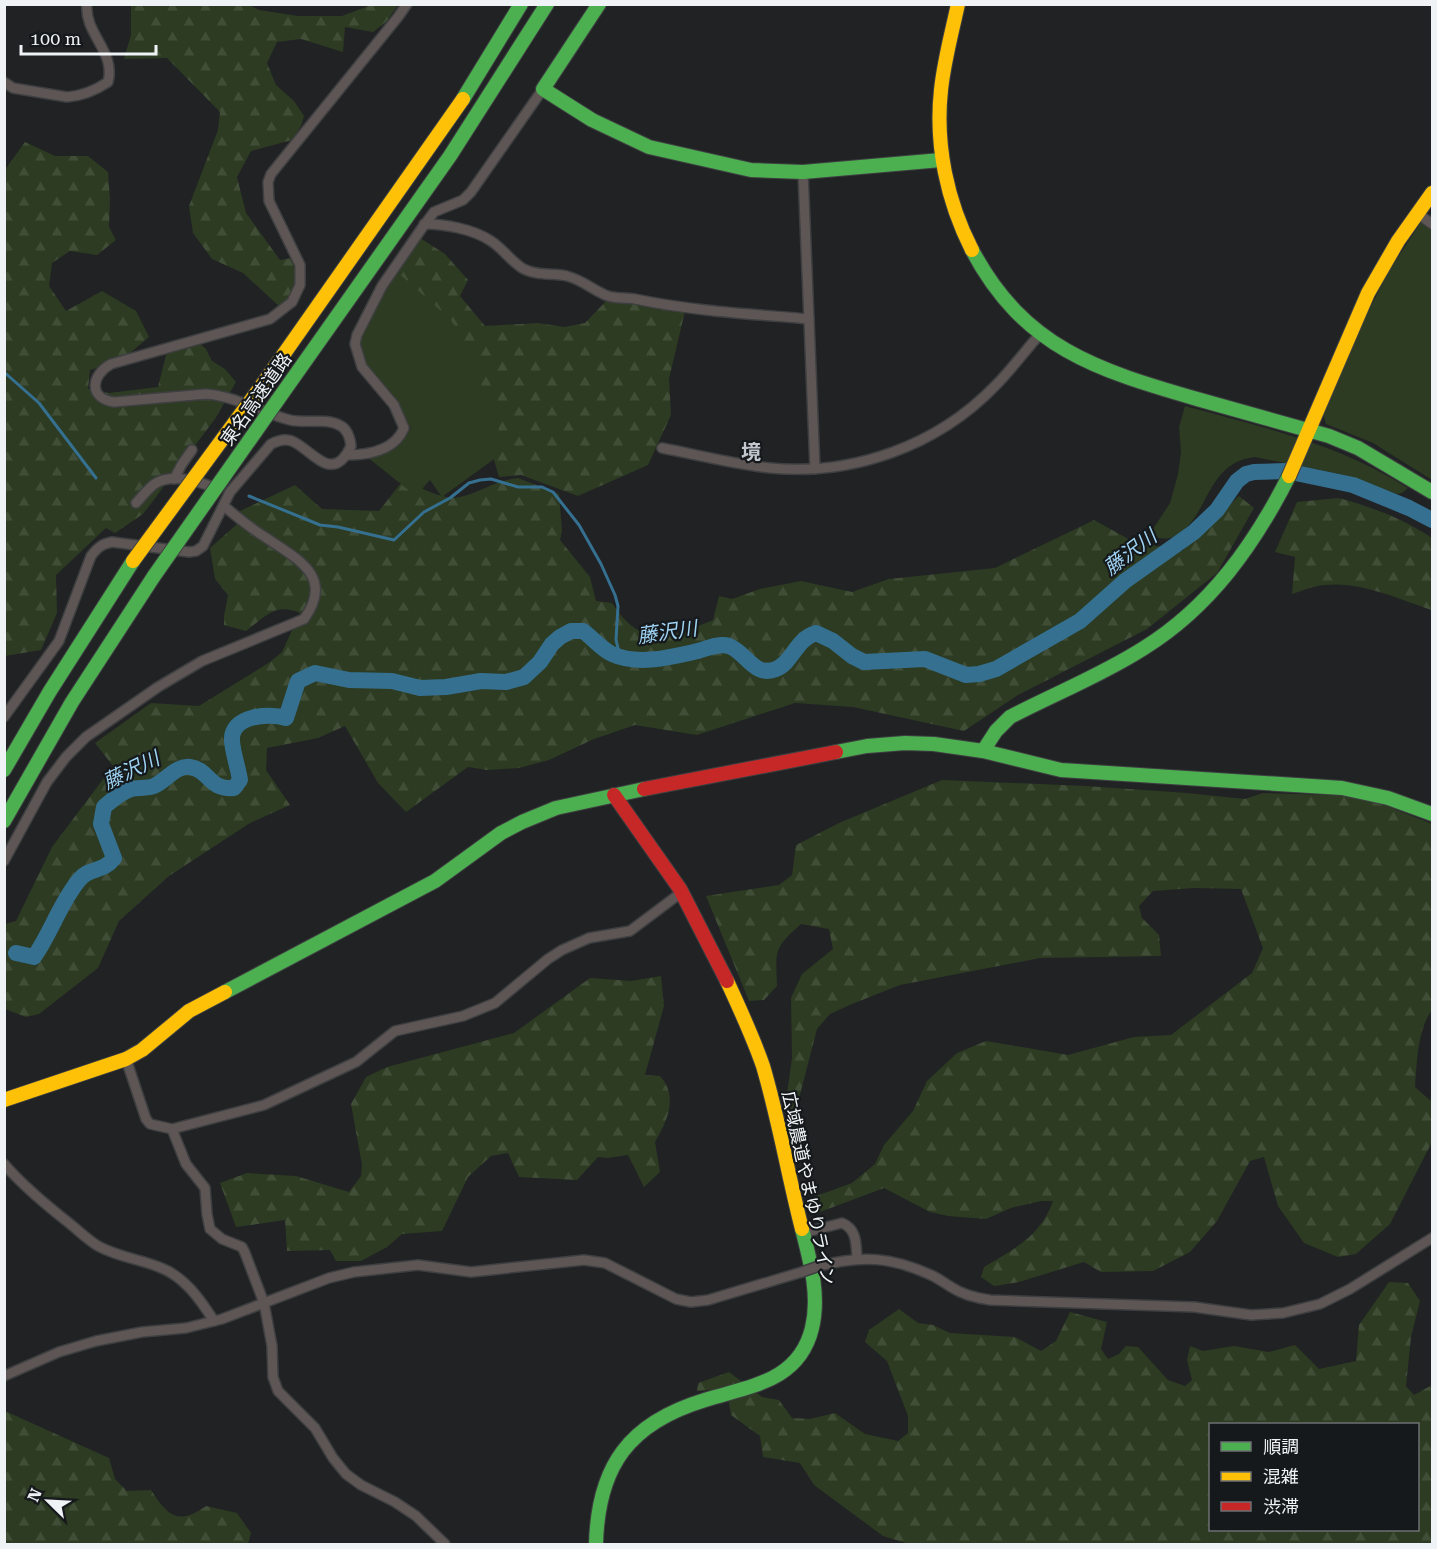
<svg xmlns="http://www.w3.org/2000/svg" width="1437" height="1549" viewBox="0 0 1437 1549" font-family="'Roboto Serif','Noto Sans JP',serif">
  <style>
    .forest { fill: url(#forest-firs); fill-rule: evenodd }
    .park { fill: #2c3b21 }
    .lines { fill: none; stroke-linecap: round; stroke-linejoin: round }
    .stream { stroke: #357091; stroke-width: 3 }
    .river { stroke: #357091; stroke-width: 16 }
    .street-casing { stroke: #3e3f41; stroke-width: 12 }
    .fast-casing { stroke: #3e3f41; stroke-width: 16 }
    .slow-casing { stroke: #3e3f41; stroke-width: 16 }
    .jam-casing { stroke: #3e3f41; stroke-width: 16 }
    .street { stroke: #5e5654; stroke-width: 9 }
    .fast { stroke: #4caf50; stroke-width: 14 }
    .slow { stroke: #ffc107; stroke-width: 14 }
    .jam { stroke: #c62828; stroke-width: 14 }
    .street-bridge-casing { stroke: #3e3f41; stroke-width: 12; stroke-linecap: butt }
    .fast-bridge-casing { stroke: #3e3f41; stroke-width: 16; stroke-linecap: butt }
    .slow-bridge-casing { stroke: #3e3f41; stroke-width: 16; stroke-linecap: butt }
    .street-bridge { stroke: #5e5654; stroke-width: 9 }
    .fast-bridge { stroke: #4caf50; stroke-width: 14 }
    .slow-bridge { stroke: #ffc107; stroke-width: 14 }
    .labels { text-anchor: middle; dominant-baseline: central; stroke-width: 4.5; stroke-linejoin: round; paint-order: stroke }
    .street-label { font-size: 18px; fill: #f0f3f6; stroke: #15191c }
    .neighbourhood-label { font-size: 20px; font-weight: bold; fill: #c2c7cd; stroke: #15191c }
    .water-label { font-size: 20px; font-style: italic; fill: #9fd3f3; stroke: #15191c }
  </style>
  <defs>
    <pattern id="forest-firs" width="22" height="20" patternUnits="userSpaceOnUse" patternTransform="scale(1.5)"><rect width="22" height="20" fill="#2c3b21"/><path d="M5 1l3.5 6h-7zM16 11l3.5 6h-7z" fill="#414e37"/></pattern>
  </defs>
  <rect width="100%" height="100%" fill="#202224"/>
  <!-- forest -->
  <g class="forest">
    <path d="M131,5H249L259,10L298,16H342L371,5H398L386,22L373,32L345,27L343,52L301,39L277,42L267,63L276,85L294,101L304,116L301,126L292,140L251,151L237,177L246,213L280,260L292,258C297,281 297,289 280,307L243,273L212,259L193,233L189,206L218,130L220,112L167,58L124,59L131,35Z"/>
    <path d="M25,142L55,156H88L108,172L110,199L109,227L116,240L97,255L70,251L52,263L49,286L66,311L102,291L136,311L149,337L119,362L90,370L88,389L109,393L158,387L166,355L179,345L197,341L206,349L212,361L225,369L236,382L215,419L143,514L115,533L106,528L56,575L57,613L41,650L5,656L4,171Z"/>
    <path d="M420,238L445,254L468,280L460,296L485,326L538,323L564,327L585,323L609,298L685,311L669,379L671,415L648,465L578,496L521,475L499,477L483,422L392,283Z"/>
    <path d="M518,478L559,494L562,531L560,540L590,577L596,601L612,603C643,650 669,638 713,620L719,596L732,599L760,589L801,581L852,592L889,579L995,568L1094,520L1132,541L1182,551L1239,496L1254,508L1217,573L1147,629L1018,695L964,731L853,707L795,703L697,735L635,725L594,739L549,760L519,768L487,770L468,767L406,812L378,783L345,726L318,738L267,748L266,770L290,805L250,823L169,876L119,921L98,968L39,1014L26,1017L5,1009V924L16,921L52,847L113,766L95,743L151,703L199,706L270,662L282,652L300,613C275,602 265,617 246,631L224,625V616L228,595L215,579L210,548L236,525L238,512L295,485L322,509L379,511L404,479C418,487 444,501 460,497C481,492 496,480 518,478Z"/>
    <path d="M1339,498C1372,507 1404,519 1432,538V610C1398,599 1361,581 1324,585C1313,586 1302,591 1292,594L1295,557L1275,552L1297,502Z"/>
    <path d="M942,780L1086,786L1187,793L1245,799L1263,793L1362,796L1432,824V1010C1417,1031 1417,1063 1415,1087L1432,1102V1142L1390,1224L1356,1254L1338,1257L1304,1243L1278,1206L1264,1157L1250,1161L1217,1221L1190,1252L1153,1271L1101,1272L1084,1262L1019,1282L994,1286L981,1277L984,1267C1014,1249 1041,1236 1053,1201H1041L1011,1208L986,1219L948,1216L930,1212L884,1188L820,1212L808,1199L852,1183L875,1164L884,1145L913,1111L927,1081L957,1053L986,1041L1068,1055L1134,1037L1171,1035L1252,973L1263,948L1241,889L1194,888L1153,891L1139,906L1142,918L1159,935L1161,956L1040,958L900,985L852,1004L830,1014L817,1029L796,1110L785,1108L792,1058L791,998L802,974L833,949L829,929L801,924C773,949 776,950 777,986L764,1000L749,1001L706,896L779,885L792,875L796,845L839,823Z"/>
    <path d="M661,976L664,1006L645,1075L660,1076C679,1097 667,1121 655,1142L660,1172L644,1187L628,1155L608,1158L598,1157L577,1180L519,1177L508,1153L491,1156L468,1177L442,1231L402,1234L387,1247L361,1261H336L330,1250L287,1251L285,1220L236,1227L220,1183L247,1173L296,1176L349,1192L361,1176L362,1165L351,1104L366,1077L387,1067L514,1033L590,978L631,981Z"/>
    <path d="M1389,1282L1408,1283L1420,1301L1411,1337L1406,1386L1414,1395L1432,1385V1544H909L883,1536L814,1485L800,1463L763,1457L760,1436L731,1415L729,1403L721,1389L697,1391L698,1383L729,1372L762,1397L779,1400L792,1418L810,1419L835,1413L865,1434L898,1441L908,1433V1416L887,1361L865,1342L869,1330L899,1309L918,1323L933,1325L950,1333L1015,1337L1041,1351L1056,1341L1070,1312L1107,1322L1101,1349L1108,1359L1119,1354L1126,1346L1138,1347L1168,1380L1185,1386L1192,1380L1187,1360L1190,1346L1203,1351L1234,1346L1269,1352L1295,1345L1319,1369L1356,1361L1359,1325ZM1210,1424H1418V1530H1210Z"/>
    <path d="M5,1411L109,1458L115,1479L127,1491L151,1490C168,1516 178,1526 206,1506L237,1513L251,1533L248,1544H5Z"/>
  </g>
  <!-- park -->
  <g class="park">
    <path d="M1421,222L1432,230V480L1373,443L1326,424L1323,414L1360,328L1389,271Z"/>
    <path d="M396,271L451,320L476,367L482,393L495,397L501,454L442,497L430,480L416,496L367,457L399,442L411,428L385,387L365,365L361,356L359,341L384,290Z"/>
    <path d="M1185,406C1262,427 1340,444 1408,488L1402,493L1397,494L1340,474L1255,457C1204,462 1209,522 1173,537C1165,540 1157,538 1149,535L1170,503L1178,474L1181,452L1179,427Z"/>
  </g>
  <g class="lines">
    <!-- stream -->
    <g class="stream">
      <path d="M4,372L39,403L96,478"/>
      <path d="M249,496L320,525L338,527L394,540L424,512L450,498L469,483L480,480L491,479L518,487H542L553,492L579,525L601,564L615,595L618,606L616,640L620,656"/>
    </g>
    <!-- river -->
    <path class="river" d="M16,953L34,957C51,933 60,903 79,880C89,867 103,873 114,858L101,824L104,807C112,800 121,792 131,789C138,787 147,789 154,786C166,781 176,765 190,767C210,770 208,790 234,788L240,780C238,767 233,754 232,741C230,715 269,713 286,718L298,681L315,673L349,680L392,681L420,688L446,687L481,681L506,682L524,677L540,662L552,644L560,637L571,631H583C593,638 601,649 612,654C638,666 671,657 698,651C708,648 719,643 729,646C746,652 754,678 776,669C792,663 796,639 816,633L833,641L852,656L864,662L925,659L966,675L979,674L996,669L1080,621L1125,581L1194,532L1217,510L1237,481L1246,474L1254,472L1286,471L1353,485L1409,508L1432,520"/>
    <defs>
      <g id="street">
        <path d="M4,82L13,88L67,97C81,96 96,90 108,82C116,51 84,34 87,4"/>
        <path d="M803,172L815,469"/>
        <path d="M1417,213L1432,224"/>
        <path d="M424,224C445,224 473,229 491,241C502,248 511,261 522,268C535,276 553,273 567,276C583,280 594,291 608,296C617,299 626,297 635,299C692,311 751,314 809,319"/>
        <path d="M662,448C698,455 734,464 770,468C853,476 937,446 995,386C1011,370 1025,351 1040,334"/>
        <path d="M347,455C369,455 395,450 404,428L394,405L362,367L355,344L357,335L382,286L422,228L434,212L463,200L471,192L543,89"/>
        <path d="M174,479L182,464L192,450"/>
        <path d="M136,503C142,497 149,487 156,483C174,473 199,482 216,488"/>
        <path d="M4,717L59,641L91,556C98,547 102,544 112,542L189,552L196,551L203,546L230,492L271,444C279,440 287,438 294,442C315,453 333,484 351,446C350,438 348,430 341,426C326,417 307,424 290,420C262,413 236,396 206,394L114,402C88,398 91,375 111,364L270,319L292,302L300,285V265L269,201L268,182L271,174L398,17L407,4"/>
        <path d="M4,861L47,782L66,757L86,737L158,687L202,661L304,619C335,576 297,559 265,537C250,528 237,517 224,506"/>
        <path d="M126,1059L146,1119L150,1124L172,1129L264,1105L356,1062L395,1031L463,1016L495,1003L548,959L562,950L589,938L630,931L682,892"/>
        <path d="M172,1129L186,1164L205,1188L207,1214L210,1229L222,1239L242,1247L245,1253L264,1303L272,1346L273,1377L278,1391L315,1428L333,1458L346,1474L361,1485L395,1502L416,1516L445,1544"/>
        <path d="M4,1164C24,1187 46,1205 69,1223C79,1231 88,1240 98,1246C118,1257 139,1259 159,1267C184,1276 200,1299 214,1321"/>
        <path d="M803,1233L842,1223C857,1229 856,1244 857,1258"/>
        <path d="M819,1266C862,1255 892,1257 931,1275C938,1278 944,1283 951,1287C963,1295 976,1298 990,1300L1194,1307L1251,1315L1283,1313L1320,1304L1350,1289L1432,1238"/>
        <path d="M4,1376L59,1352L96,1341L142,1332L186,1328L222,1319L329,1278L354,1272L418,1265L471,1272L584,1260L605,1263L676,1299L691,1302L708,1300L802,1272"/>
      </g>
      <g id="fast">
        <path d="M599,4L543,89L592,120L649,147L751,170L803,172L941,160"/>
        <path d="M463,99L521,4"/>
        <path d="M972,250C1024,348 1097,370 1197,399C1241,411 1285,424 1329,436L1358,448L1432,492"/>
        <path d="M277,401L450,156L547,4"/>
        <path d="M983,751L996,731L1010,717C1054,694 1102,675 1144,648C1210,607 1254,545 1289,476"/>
        <path d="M836,752L867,746L905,743L934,744L983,751L1061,770L1342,788L1388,798L1432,814"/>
        <path d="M4,770L50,691L133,561"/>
        <path d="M4,821L72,702L154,576"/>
        <path d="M225,992L435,881L501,833L522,822L556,808L644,789"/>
        <path d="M596,1544C598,1466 629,1423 705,1400C749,1386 799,1382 812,1328C820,1295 810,1260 802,1229"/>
      </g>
      <g id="slow">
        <path d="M958,4C952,32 944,61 941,90C935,145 947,201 972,250"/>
        <path d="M260,388L463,99"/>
        <path d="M1289,476L1368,293L1398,241L1432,193"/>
        <path d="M727,981C740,1009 753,1037 763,1066C779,1120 788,1175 802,1229"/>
        <path d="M4,1100L126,1059L142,1050L189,1011L225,992"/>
      </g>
      <g id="jam">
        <path d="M644,789L836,752"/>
        <path d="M614,795L680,889L727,981"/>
      </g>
    </defs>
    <!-- street casing -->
    <use href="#street" class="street-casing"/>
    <!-- fast casing -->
    <use href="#fast" class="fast-casing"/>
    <!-- slow casing -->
    <use href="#slow" class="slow-casing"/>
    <!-- jam casing -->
    <use href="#jam" class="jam-casing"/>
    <!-- street -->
    <use href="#street" class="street"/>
    <!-- fast -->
    <use href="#fast" class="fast"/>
    <!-- slow -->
    <use href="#slow" class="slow"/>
    <!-- jam -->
    <use href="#jam" class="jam"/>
    <defs>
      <path id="street-bridge" d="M802,1272L819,1266"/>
      <path id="fast-bridge" d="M154,576L277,401"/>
      <path id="slow-bridge" d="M133,561L260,388"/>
    </defs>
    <!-- street-bridge casing -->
    <use href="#street-bridge" class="street-bridge-casing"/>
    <!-- fast-bridge casing -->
    <use href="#fast-bridge" class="fast-bridge-casing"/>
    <!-- slow-bridge casing -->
    <use href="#slow-bridge" class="slow-bridge-casing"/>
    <!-- street-bridge -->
    <use href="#street-bridge" class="street-bridge"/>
    <!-- fast-bridge -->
    <use href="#fast-bridge" class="fast-bridge"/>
    <!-- slow-bridge -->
    <use href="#slow-bridge" class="slow-bridge"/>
  </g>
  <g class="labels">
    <!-- street labels -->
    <g class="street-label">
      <text transform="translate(256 399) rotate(-55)">東名高速道路</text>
      <text transform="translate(809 1188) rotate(78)">広域農道やまゆりライン</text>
    </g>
    <!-- neighbourhood labels -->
    <g class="neighbourhood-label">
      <text x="751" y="452">境</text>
    </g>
    <!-- water labels -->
    <g class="water-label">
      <text transform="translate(1130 552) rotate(-37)">藤沢川</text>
      <text transform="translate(667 632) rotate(-8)">藤沢川</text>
      <text transform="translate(131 770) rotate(-26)">藤沢川</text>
    </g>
  </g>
  <!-- border -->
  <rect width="1437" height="1549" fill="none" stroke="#f0f3f6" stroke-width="12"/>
  <!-- legend -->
  <rect x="1209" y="1423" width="210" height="108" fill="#15191c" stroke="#6d7073" stroke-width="1.5"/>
  <rect x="1221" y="1442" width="30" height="9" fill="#4caf50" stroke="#6d7073" stroke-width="1.5"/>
  <text x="1263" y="1453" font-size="18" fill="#f0f3f6">順調</text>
  <rect x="1221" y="1472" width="30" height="9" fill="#ffc107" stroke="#6d7073" stroke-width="1.5"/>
  <text x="1263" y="1483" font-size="18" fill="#f0f3f6">混雑</text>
  <rect x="1221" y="1502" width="30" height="9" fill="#c62828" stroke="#6d7073" stroke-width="1.5"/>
  <text x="1263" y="1513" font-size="18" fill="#f0f3f6">渋滞</text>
  <!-- north arrow -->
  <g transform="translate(48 1501) rotate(294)" stroke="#15191c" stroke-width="4.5" paint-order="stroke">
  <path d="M0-4.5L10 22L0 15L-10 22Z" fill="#f0f3f6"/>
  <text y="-9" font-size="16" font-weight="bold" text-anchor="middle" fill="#f0f3f6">N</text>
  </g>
  <!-- scale -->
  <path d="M21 45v9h135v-9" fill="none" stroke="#f0f3f6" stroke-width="3"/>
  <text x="30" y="45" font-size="18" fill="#f0f3f6" stroke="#15191c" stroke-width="4.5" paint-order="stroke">100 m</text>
</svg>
